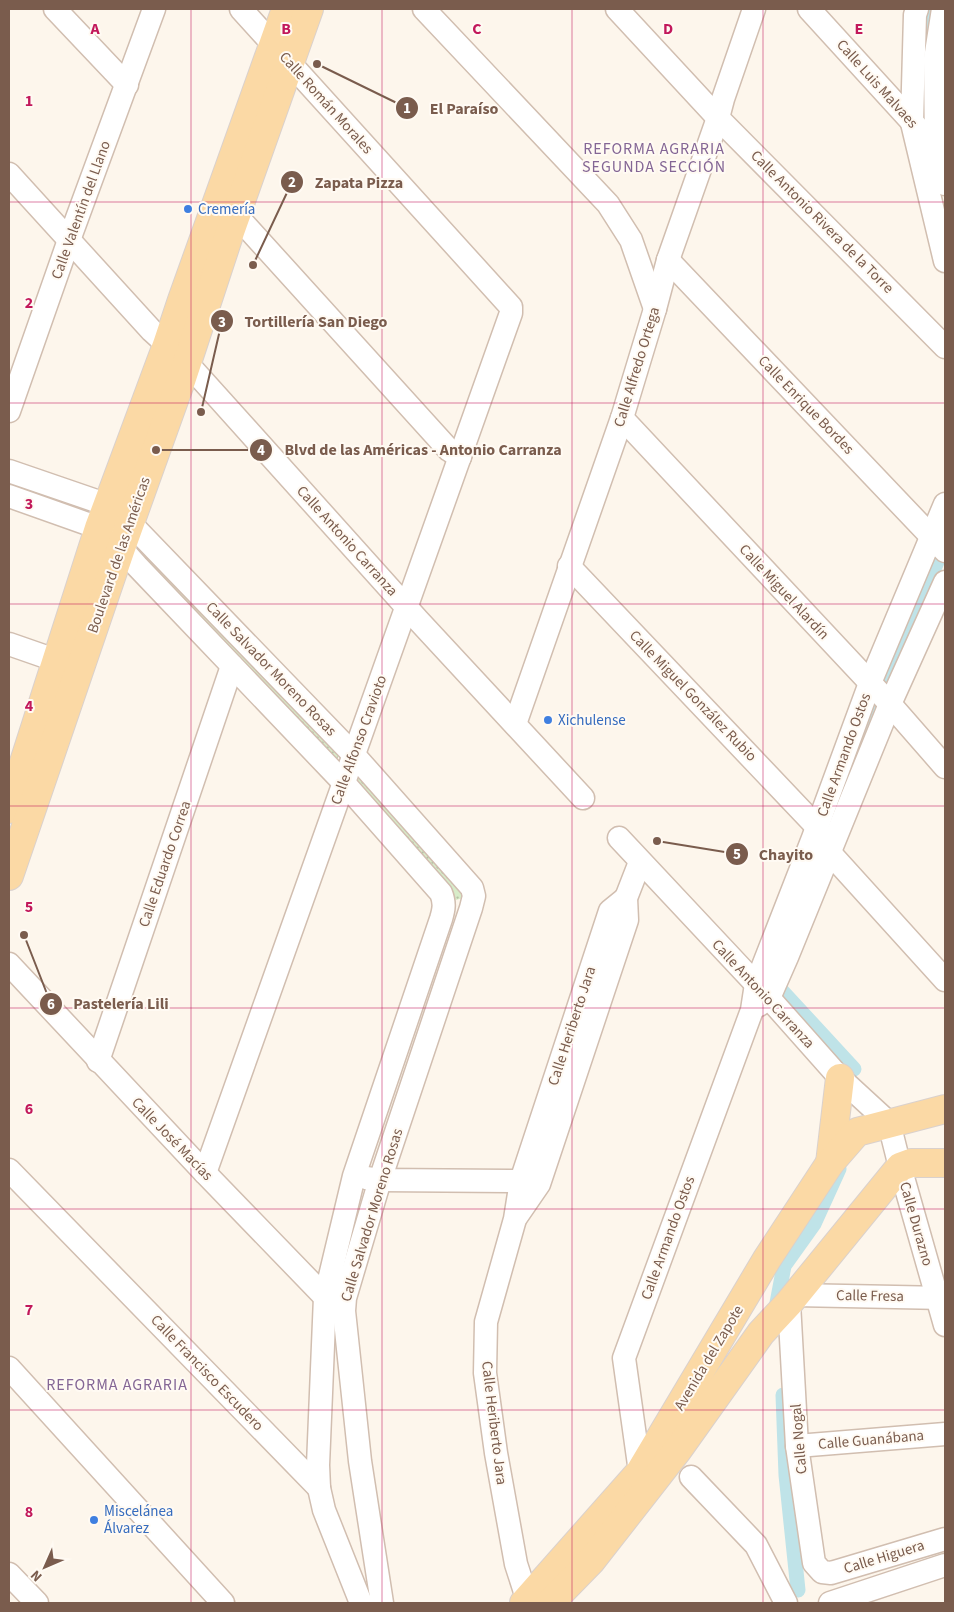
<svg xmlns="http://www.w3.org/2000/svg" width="954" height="1612" viewBox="0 0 954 1612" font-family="'Source Sans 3',sans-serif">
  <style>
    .garden { fill: url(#garden-dots) }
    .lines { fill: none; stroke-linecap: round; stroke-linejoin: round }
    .canal { stroke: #bfe3e8; stroke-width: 15 }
    .minor-casing { stroke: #d1beb0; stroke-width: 25 }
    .major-casing { stroke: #dad1cd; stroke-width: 30 }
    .minor { stroke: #fff; stroke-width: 22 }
    .major { stroke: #fbd9a5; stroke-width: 28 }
    .grid { fill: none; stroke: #c2185b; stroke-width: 1; stroke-opacity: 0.55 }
    .shop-dot { fill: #3f7fe0; stroke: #fffaf3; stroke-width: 2 }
    .labels { text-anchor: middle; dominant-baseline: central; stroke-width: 4; stroke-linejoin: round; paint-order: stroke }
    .street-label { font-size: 15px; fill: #7a5c4d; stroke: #fffaf3 }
    .shop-label { font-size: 15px; fill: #366cbe; stroke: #fffaf3; text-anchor: start }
    .neighbourhood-label { font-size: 16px; letter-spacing: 1px; fill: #846695; stroke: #fffaf3 }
    .grid-label { font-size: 16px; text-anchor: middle; font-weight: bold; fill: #c2185b; stroke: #fffaf3; stroke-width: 4; stroke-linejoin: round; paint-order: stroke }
    .leader { fill: none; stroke: #7a5c4d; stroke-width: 2 }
    .callout-dot { fill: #7a5c4d; stroke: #fffaf3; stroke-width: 2 }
    .mark-label { font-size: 15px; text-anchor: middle; font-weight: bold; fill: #fff }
    .callout-label { font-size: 16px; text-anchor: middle; font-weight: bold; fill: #7a5c4d; stroke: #fffaf3; stroke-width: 4; stroke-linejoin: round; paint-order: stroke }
  </style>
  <defs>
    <pattern id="garden-dots" width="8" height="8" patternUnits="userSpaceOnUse" patternTransform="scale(1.25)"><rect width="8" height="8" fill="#d8ecc9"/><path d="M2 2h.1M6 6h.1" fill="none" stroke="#b4c2a5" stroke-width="1.8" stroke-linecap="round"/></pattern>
  </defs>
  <rect width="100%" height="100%" fill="#fdf6ec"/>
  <!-- garden -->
  <g class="garden">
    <path d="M146,548L339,754L334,768L141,563Z"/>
    <path d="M354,770L469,896L456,900L348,783Z"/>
  </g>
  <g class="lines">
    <!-- canal -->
    <g class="canal">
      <path d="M925,61L927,33L933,9"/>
      <path d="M887,679L945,543"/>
      <path d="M844,786L873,713"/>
      <path d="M770,978L854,1069"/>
      <path d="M777,1303L784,1266L814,1224L839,1169"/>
      <path d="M783,1395L786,1475L798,1590"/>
    </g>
    <defs>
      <g id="minor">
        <path d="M55,9L127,85"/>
        <path d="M424,9L608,204L631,240L655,309"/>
        <path d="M617,9L718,118L945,347"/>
        <path d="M809,9L945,158"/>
        <path d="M917,9L915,15L912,123L945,261"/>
        <path d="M943,9L935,59L936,148L945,184"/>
        <path d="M9,174L152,331L187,363L418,620L583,798"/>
        <path d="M236,215L449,450L460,457"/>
        <path d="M668,260L945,551"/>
        <path d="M9,411L69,240L154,9"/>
        <path d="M622,418L890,704L945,767"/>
        <path d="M9,471L108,505L130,523L354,755L472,888L474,896L471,908L380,1180L345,1298L344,1311L360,1461L382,1603"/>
        <path d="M9,496L99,528L121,548L137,566L344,783L441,893C445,903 444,909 441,919L354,1176L325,1297L318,1465L319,1488L324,1510L361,1603"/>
        <path d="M569,566L817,827"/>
        <path d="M9,644L55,660"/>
        <path d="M515,724L622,418L655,309L668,260L718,118L723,99L754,9"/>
        <path d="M619,838L769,998L840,1078L889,1123L900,1167L945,1325"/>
        <path d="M829,852L945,980"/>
        <path d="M9,964L205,1173L325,1297H336"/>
        <path d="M759,1005L769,998L787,957L890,704L945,582"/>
        <path d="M98,1061L232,666"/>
        <path d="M9,1170L319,1488"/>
        <path d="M205,1173L511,313V307L241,9"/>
        <path d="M366,1178L380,1180L521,1181L536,1184"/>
        <path d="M517,1216L539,1184L627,920L626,898L640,862"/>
        <path d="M795,1295L945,1298"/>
        <path d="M789,1303L797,1446L814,1563L822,1572L831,1573L945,1539"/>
        <path d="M9,1368L223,1603"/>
        <path d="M797,1446L945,1434"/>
        <path d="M640,1472L624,1358L752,1010L756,984L813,838L870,683L945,504"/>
        <path d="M691,1477L756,1545L786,1603"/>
        <path d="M9,1574L37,1603"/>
        <path d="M527,1598L516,1564L496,1453L485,1373L486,1322L515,1219L521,1181L610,911L626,898"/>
        <path d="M830,1603L945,1565"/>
      </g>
      <g id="major">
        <path d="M9,809L99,528L167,345L182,300L286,9"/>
        <path d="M9,876L121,548L182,378L231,229L309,9"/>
        <path d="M830,1163L840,1078"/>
        <path d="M524,1603L640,1472L767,1259L830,1163L857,1132L945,1109"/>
        <path d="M550,1603L591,1561L677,1451L761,1333L789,1303L900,1167L911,1163H945"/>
      </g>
    </defs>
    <!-- minor casing -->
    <use href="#minor" class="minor-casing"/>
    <!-- major casing -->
    <use href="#major" class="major-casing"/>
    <!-- minor -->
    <use href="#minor" class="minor"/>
    <!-- major -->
    <use href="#major" class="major"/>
  </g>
  <!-- grid -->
  <path class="grid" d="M191,9V1603M382,9V1603M572,9V1603M763,9V1603M9,202H945M9,403H945M9,604H945M9,806H945M9,1008H945M9,1209H945M9,1410H945"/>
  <!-- markers -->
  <g class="shop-dot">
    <circle cx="188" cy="209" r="5"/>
    <circle cx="548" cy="720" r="5"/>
    <circle cx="94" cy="1520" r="5"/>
  </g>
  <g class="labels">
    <!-- street labels -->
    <g class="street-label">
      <text transform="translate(877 84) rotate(48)">Calle Luis Malvaes</text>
      <text transform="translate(326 103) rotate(48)">Calle Román Morales</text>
      <text transform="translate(81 210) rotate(-70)">Calle Valentín del Llano</text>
      <text transform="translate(822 222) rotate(45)">Calle Antonio Rivera de la Torre</text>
      <text transform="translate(637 367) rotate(-73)">Calle Alfredo Ortega</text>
      <text transform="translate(806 405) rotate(46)">Calle Enrique Bordes</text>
      <text transform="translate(347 541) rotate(48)">Calle Antonio Carranza</text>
      <text transform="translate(119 555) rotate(-71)">Boulevard de las Américas</text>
      <text transform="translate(784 592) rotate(47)">Calle Miguel Alardín</text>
      <text transform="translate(271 669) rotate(46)">Calle Salvador Moreno Rosas</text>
      <text transform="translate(693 696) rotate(46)">Calle Miguel González Rubio</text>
      <text transform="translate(359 740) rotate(-70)">Calle Alfonso Cravioto</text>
      <text transform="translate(844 755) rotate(-70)">Calle Armando Ostos</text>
      <text transform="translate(165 864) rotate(-71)">Calle Eduardo Correa</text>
      <text transform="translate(763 994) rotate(47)">Calle Antonio Carranza</text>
      <text transform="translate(572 1026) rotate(-72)">Calle Heriberto Jara</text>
      <text transform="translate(172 1139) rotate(46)">Calle José Macías</text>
      <text transform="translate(372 1215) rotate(-73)">Calle Salvador Moreno Rosas</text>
      <text transform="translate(916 1224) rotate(74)">Calle Durazno</text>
      <text transform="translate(668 1238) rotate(-70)">Calle Armando Ostos</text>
      <text transform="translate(870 1296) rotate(1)">Calle Fresa</text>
      <text transform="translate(709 1358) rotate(-59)">Avenida del Zapote</text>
      <text transform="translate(207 1373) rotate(46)">Calle Francisco Escudero</text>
      <text transform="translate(494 1423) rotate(83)">Calle Heriberto Jara</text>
      <text transform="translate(799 1439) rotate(-95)">Calle Nogal</text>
      <text transform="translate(871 1440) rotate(-5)">Calle Guanábana</text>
      <text transform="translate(884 1557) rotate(-17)">Calle Higuera</text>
    </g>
    <!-- shop labels -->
    <g class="shop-label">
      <text x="198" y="209">Cremería</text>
      <text x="558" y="720">Xichulense</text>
      <text x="104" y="1511">Miscelánea<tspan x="104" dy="17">Álvarez</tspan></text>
    </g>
    <!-- neighbourhood labels -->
    <g class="neighbourhood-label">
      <text x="654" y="149">REFORMA AGRARIA<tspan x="654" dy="18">SEGUNDA SECCIÓN</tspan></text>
      <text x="117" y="1385">REFORMA AGRARIA</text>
    </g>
  </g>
  <g class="grid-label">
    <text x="95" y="34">A</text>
    <text x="286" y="34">B</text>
    <text x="477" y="34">C</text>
    <text x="668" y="34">D</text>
    <text x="859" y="34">E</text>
    <text x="29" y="106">1</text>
    <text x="29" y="308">2</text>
    <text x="29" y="509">3</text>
    <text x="29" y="711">4</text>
    <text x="29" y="912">5</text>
    <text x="29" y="1114">6</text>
    <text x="29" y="1315">7</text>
    <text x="29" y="1517">8</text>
  </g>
  <!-- callouts -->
  <path class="leader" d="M317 64L407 108M253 265L292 182M201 412L222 321M156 450L261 450M657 841L737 854M24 935L51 1004"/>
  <g class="callout-dot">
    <circle cx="317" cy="64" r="5"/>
    <circle cx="253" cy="265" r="5"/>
    <circle cx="201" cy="412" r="5"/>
    <circle cx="156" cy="450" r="5"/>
    <circle cx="657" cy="841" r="5"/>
    <circle cx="24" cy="935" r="5"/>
    <circle cx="407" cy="108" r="12"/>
    <circle cx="292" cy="182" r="12"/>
    <circle cx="222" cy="321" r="12"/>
    <circle cx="261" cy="450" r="12"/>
    <circle cx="737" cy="854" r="12"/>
    <circle cx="51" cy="1004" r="12"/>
  </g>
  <g class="mark-label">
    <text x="407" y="113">1</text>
    <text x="292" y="187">2</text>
    <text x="222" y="327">3</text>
    <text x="261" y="455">4</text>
    <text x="737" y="859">5</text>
    <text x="51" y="1009">6</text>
  </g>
  <g class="callout-label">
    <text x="464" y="114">El Paraíso</text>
    <text x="359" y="188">Zapata Pizza</text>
    <text x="316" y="327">Tortillería San Diego</text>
    <text x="423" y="455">Blvd de las Américas - Antonio Carranza</text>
    <text x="786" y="860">Chayito</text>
    <text x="121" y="1009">Pastelería Lili</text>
  </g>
  <!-- border -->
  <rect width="954" height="1612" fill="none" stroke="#7a5c4d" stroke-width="20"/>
  <!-- north arrow -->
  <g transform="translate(45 1567) rotate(225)" stroke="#fffaf3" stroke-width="4" paint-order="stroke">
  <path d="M0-4L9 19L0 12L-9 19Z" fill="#7a5c4d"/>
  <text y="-8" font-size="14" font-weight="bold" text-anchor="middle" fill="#7a5c4d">N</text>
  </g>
</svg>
